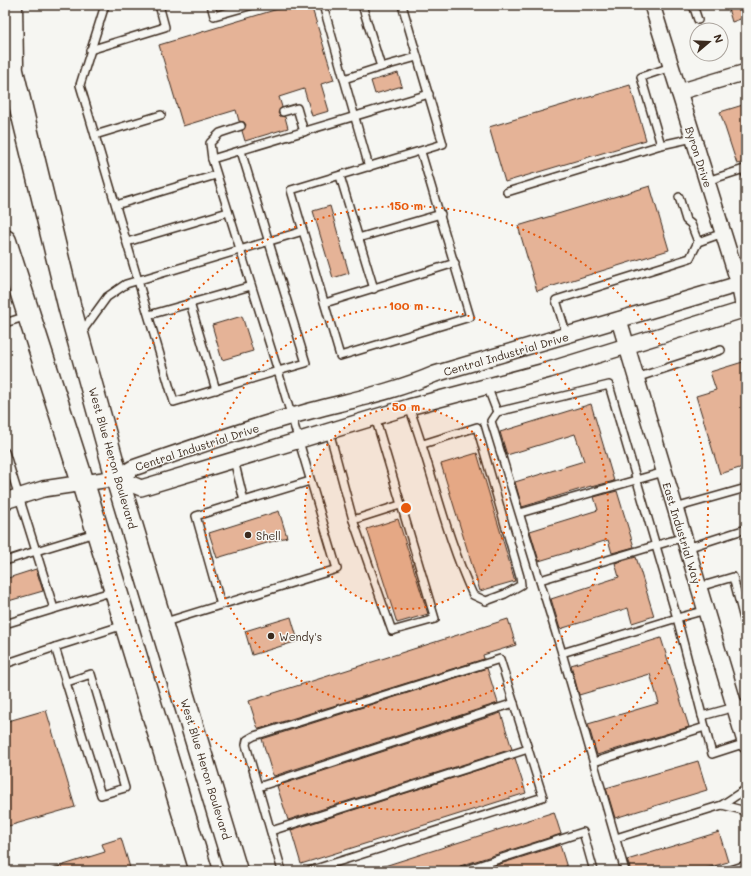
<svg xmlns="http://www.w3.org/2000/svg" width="751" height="876" viewBox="0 0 751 876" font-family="Mali,sans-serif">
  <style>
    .building { fill: #e5b397; stroke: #3b2a1e }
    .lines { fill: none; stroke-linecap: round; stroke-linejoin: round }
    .lane-casing { stroke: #3b2a1e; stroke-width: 10 }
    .street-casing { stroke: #3b2a1e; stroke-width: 18 }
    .primary-casing { stroke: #3b2a1e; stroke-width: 25 }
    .highway-casing { stroke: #3b2a1e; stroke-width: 25 }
    .lane { stroke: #f6f6f2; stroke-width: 7 }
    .street { stroke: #f6f6f2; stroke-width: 15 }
    .primary { stroke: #f6f6f2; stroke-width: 22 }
    .highway { stroke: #f6f6f2; stroke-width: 22 }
    .ring { fill: none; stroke: #e8590c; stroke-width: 2; stroke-dasharray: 2 4 }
    .poi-dot { fill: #3b2a1e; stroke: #f6f6f2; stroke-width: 1.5 }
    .labels { text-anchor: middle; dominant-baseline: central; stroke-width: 3; stroke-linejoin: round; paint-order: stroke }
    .street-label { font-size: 11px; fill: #3b2a1e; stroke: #f6f6f2 }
    .poi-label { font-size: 11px; fill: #3b2a1e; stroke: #f6f6f2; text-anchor: start }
    .centre { fill: #e8590c; stroke: #f6f6f2; stroke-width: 2 }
    .ring-label { font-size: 12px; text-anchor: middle; font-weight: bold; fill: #e8590c; stroke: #f6f6f2; stroke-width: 3; stroke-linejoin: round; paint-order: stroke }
  </style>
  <rect width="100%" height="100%" fill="#f6f6f2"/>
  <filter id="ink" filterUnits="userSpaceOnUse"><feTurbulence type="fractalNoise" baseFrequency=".025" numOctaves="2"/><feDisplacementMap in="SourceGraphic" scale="8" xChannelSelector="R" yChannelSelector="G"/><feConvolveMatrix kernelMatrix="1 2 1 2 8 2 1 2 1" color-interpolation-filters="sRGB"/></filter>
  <g filter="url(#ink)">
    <!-- building -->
    <g class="building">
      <path d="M291,5H311L334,80L321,84L329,111L312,116L304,89L279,97L282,107L278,113L280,116L285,117L288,128L245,141L242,131L246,125L244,122L239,121L236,110L183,126L159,45Z"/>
      <path d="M727,5H746V17L732,22Z"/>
      <path d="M398,73L402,86L375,94L371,81Z"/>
      <path d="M630,85L646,140L505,182L489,127Z"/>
      <path d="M746,104V162L737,164L720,112Z"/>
      <path d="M650,186L669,250L537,291L518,226Z"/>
      <path d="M330,206L349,273L333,278L313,211Z"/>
      <path d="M242,316L253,351L222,360L212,325Z"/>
      <path d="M746,361V466L720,474L696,396L716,390L710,372Z"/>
      <path d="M591,404L614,481L591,487V486L522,507L515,482L584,461L575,434L507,455L500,432Z"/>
      <path d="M477,453L515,581L480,591L441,464Z"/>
      <path d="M617,491L634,547L612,553L608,540L539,561L530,531L598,510L594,497Z"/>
      <path d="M279,511L287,537L217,558L209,533Z"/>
      <path d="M398,519L428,614L397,623L367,529Z"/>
      <path d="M636,557L654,616L632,623L628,608L560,629L551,599L619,577L615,563Z"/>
      <path d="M36,569L43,591L5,602V579Z"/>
      <path d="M291,617L298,641L252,655L245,631Z"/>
      <path d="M508,619L516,645L483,655L484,659L259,729L257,726L249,701Z"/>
      <path d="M661,638L689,727L597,755L588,724L659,703L650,674L579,695L571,665Z"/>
      <path d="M487,668L498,703L274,776L272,773L262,739Z"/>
      <path d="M46,710L75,807L5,827V722Z"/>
      <path d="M501,713L512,749L288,820L277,786Z"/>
      <path d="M515,758L526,793L301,864L291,830Z"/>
      <path d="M698,761L707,790L615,818L606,788Z"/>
      <path d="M554,812L561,834L460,866L457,870L375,871V869Z"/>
      <path d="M719,832L728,862L697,871H631L627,860Z"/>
      <path d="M121,838L131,871H52L51,869L105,852L102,844Z"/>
      <path d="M560,845L568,871H478Z"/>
    </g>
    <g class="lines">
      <defs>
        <g id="lane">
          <path d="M105,5L80,85L174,402L278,371L337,569L162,623"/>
          <path d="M211,5L214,16L253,5"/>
          <path d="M323,5L369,167"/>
          <path d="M693,5L698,20"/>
          <path d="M90,50L165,27L159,5"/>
          <path d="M381,67L417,57"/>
          <path d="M344,79L381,67L362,5"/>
          <path d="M283,112L297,108L304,132"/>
          <path d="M95,135L161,115"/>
          <path d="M661,145L641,77L671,67"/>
          <path d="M241,151L306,363L278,371L212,159L429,94"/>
          <path d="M212,159L210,143L220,133L241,126"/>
          <path d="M340,176L374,289"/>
          <path d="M707,181L744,169L746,175"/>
          <path d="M507,192L661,145L693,138"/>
          <path d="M679,197L686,220L691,224L698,242"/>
          <path d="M116,205L216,175"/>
          <path d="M303,231L340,356L470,317L421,152"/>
          <path d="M358,238L441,214"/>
          <path d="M127,242L228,212"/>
          <path d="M190,303L216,390"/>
          <path d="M325,303L455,263"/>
          <path d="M149,315L251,286"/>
          <path d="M5,323L27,316"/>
          <path d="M81,333L107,297L126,284L303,231L291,190L443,144L402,5"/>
          <path d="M567,336L556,300L690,258L698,242L723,233"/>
          <path d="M636,378L721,350"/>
          <path d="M487,386L497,412L609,385L677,618L562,653"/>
          <path d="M409,407C432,469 445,535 473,595L486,601L505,594L521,585L520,577L477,427L423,444"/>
          <path d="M497,412L491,421L562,653L625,871"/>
          <path d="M329,431L353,520L392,631L435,619L375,417"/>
          <path d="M5,452L36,551L95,533"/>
          <path d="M244,501L310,481"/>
          <path d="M675,508L746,488"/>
          <path d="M520,513L664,472"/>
          <path d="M353,520L400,505"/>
          <path d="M687,548L746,529"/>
          <path d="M5,561L36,551L54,609L114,591"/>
          <path d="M540,580L684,537"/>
          <path d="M699,587L733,577L746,627"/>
          <path d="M221,605L196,516L244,501L234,460"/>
          <path d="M706,610L677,618L712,754L746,743"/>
          <path d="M5,624L54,609"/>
          <path d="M5,664L55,647"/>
          <path d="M67,682L91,674L125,788L101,795L55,647L124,625"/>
          <path d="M702,716L746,704"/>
          <path d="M594,762L705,727"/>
          <path d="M258,787L514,703"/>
          <path d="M722,805L746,811"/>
          <path d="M271,831L528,749"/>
          <path d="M616,838L722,805L746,789"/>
          <path d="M282,871L246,745L247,740L254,736L500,659L543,797L309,871"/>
          <path d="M462,871L583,832L594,871"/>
          <path d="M728,871L746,865"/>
        </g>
        <g id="street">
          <path d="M652,5L739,284L744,309"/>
          <path d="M679,92L746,72"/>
          <path d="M619,320L746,745"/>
          <path d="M117,478L141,488L409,407L549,370L746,309"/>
          <path d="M5,501L43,489L117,478L133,468C186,450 239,431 292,416C341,402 389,394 435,374L746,282"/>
        </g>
        <g id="primary">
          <path d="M6,46L70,309L117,478L236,871"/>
          <path d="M5,241L83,483L201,871"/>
        </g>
        <path id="highway" d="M11,5L12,65"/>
      </defs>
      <!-- lane casing -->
      <use href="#lane" class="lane-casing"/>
      <!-- street casing -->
      <use href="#street" class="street-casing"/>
      <!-- primary casing -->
      <use href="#primary" class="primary-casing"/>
      <!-- highway casing -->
      <use href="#highway" class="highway-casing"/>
      <!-- lane -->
      <use href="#lane" class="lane"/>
      <!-- street -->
      <use href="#street" class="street"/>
      <!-- primary -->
      <use href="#primary" class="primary"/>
      <!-- highway -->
      <use href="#highway" class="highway"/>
    </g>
  </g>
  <!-- distance rings -->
  <circle cx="406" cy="508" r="101" fill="#e8590c" fill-opacity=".12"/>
  <g class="ring">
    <circle cx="406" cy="508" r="101"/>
    <circle cx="406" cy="508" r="202"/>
    <circle cx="406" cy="508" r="302"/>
  </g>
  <!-- markers -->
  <g class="poi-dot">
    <circle cx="248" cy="535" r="4"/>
    <circle cx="271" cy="636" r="4"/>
  </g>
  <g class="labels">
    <!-- street labels -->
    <g class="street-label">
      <text transform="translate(699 157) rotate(72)">Byron Drive</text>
      <text transform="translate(506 354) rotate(-16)">Central Industrial Drive</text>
      <text transform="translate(197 447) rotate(-18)">Central Industrial Drive</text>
      <text transform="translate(113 458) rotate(74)">West Blue Heron Boulevard</text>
      <text transform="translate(682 533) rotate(73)">East Industrial Way</text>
      <text transform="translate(206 769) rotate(73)">West Blue Heron Boulevard</text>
    </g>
    <!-- poi labels -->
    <g class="poi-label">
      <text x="256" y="535">Shell</text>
      <text x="279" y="636">Wendy's</text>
    </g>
  </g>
  <circle cx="406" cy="508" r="6" class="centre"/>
  <g class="ring-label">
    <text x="406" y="210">150 m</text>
    <text x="406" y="310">100 m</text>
    <text x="406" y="411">50 m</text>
  </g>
  <!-- margin -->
  <rect width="751" height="876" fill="none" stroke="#f6f6f2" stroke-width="20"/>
  <rect x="10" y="10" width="731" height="856" fill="none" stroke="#3b2a1e" stroke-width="1.5" filter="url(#ink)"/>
  <!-- north arrow -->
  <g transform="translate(709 42) rotate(71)"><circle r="19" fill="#f6f6f2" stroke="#aba49d"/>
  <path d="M0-3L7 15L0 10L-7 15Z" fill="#3b2a1e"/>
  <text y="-6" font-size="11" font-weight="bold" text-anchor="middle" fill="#3b2a1e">N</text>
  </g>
</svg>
